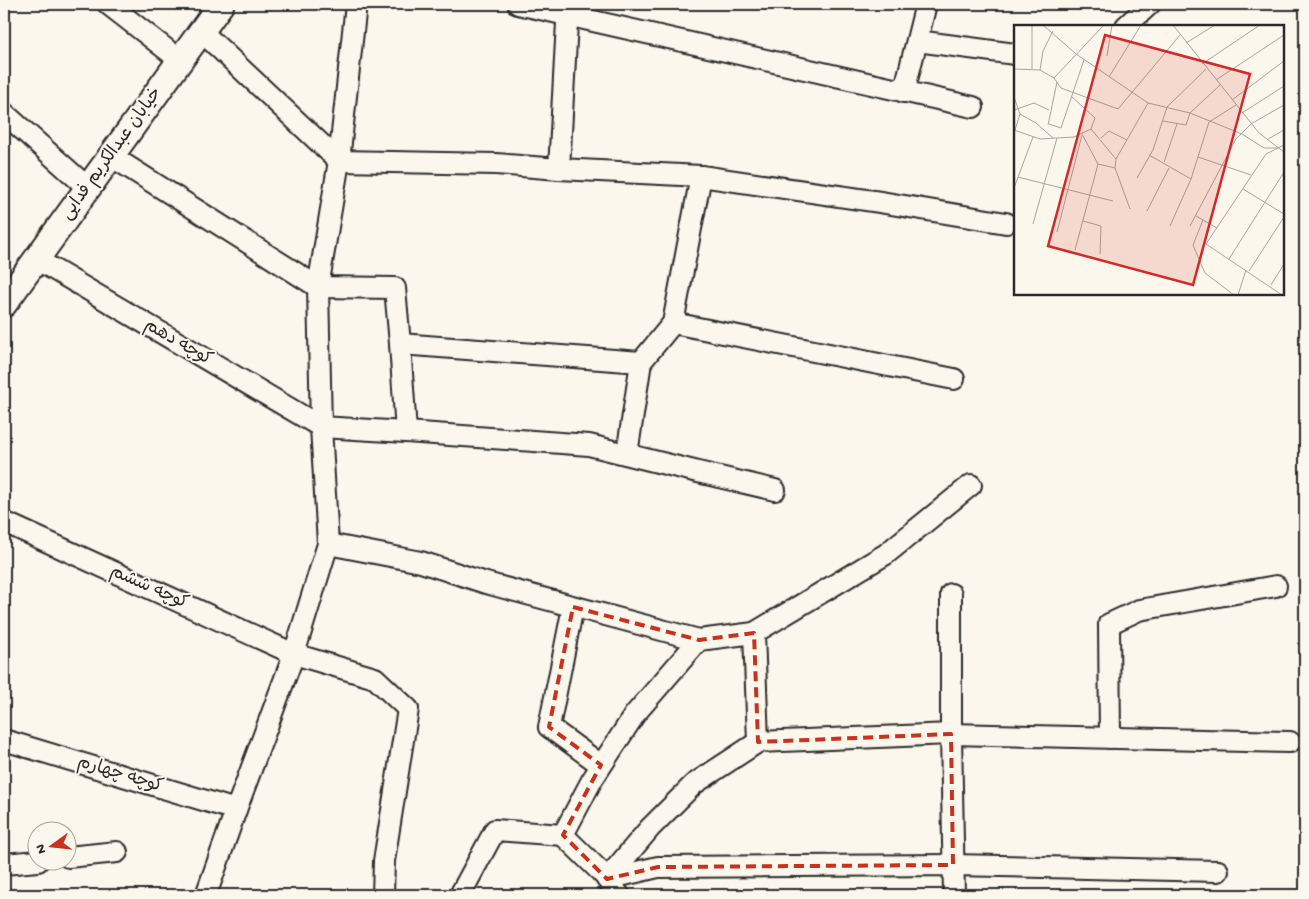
<svg xmlns="http://www.w3.org/2000/svg" width="1309" height="899" viewBox="0 0 1309 899" font-family="'Gochi Hand','Playpen Sans Arabic',sans-serif">
  <style>
    .lines { fill: none; stroke-linecap: round; stroke-linejoin: round }
    .minor-casing { stroke: #2b2b2b; stroke-width: 24 }
    .tertiary-casing { stroke: #2b2b2b; stroke-width: 29 }
    .minor { stroke: #fbf7ec; stroke-width: 20 }
    .tertiary { stroke: #fbf7ec; stroke-width: 25 }
    .marked { fill: none; stroke: #c8321e; stroke-width: 4; stroke-dasharray: 10 6; stroke-linejoin: round }
    .labels { text-anchor: middle; dominant-baseline: central; stroke-width: 4; stroke-linejoin: round; paint-order: stroke }
    .street-label { font-size: 18px; fill: #2b2b2b; stroke: #fbf7ec }
    .inset-road { fill: none; stroke: #a8a59f; stroke-width: 1 }
    .view { fill: #d62828; fill-opacity: 0.15; stroke: #d62828; stroke-width: 2.5 }
    .inset-edge { fill: none; stroke: #2b2b2b; stroke-width: 2.5 }
  </style>
  <rect width="100%" height="100%" fill="#fbf7ec"/>
  <filter id="ink" filterUnits="userSpaceOnUse"><feTurbulence type="fractalNoise" baseFrequency=".02" numOctaves="2"/><feDisplacementMap in="SourceGraphic" scale="10" xChannelSelector="R" yChannelSelector="G"/><feConvolveMatrix kernelMatrix="1 2 1 2 8 2 1 2 1" color-interpolation-filters="sRGB"/></filter>
  <g filter="url(#ink)">
    <g class="lines">
      <defs>
        <g id="minor">
          <path d="M108,4L180,60"/>
          <path d="M518,4L973,107"/>
          <path d="M1126,26L1150,4"/>
          <path d="M201,31L339,161L496,164L559,169L701,176L880,202L1006,223"/>
          <path d="M917,41L1015,54"/>
          <path d="M904,92L926,4"/>
          <path d="M4,113L88,188"/>
          <path d="M111,156L318,287L395,288L400,344L406,432"/>
          <path d="M559,169L568,4"/>
          <path d="M36,259L321,427L406,432L589,445L698,472L775,490"/>
          <path d="M673,323L954,379"/>
          <path d="M400,344L641,362"/>
          <path d="M627,454L641,362L673,323L701,176"/>
          <path d="M4,522L294,654L375,678L408,709L384,861L383,895"/>
          <path d="M328,544L421,562L486,583L699,640L754,633L886,554L971,485"/>
          <path d="M951,594V734L954,895"/>
          <path d="M573,607L549,727L601,765"/>
          <path d="M754,633L758,742"/>
          <path d="M1110,738L1109,624L1139,610L1276,586"/>
          <path d="M4,740L236,810"/>
          <path d="M68,857L117,852"/>
          <path d="M4,864L38,861"/>
          <path d="M607,879L650,828L694,784L758,742L951,734L1290,742"/>
          <path d="M607,879L658,867L953,865L1218,871"/>
          <path d="M206,895L236,810L294,654L328,544L321,427L318,287L339,161L356,4"/>
          <path d="M460,895L495,830L563,835"/>
          <path d="M619,895L604,875L563,835L592,780L635,714L699,640"/>
        </g>
        <path id="tertiary" d="M4,304L221,4"/>
      </defs>
      <!-- minor casing -->
      <use href="#minor" class="minor-casing"/>
      <!-- tertiary casing -->
      <use href="#tertiary" class="tertiary-casing"/>
      <!-- minor -->
      <use href="#minor" class="minor"/>
      <!-- tertiary -->
      <use href="#tertiary" class="tertiary"/>
    </g>
  </g>
  <!-- marked area -->
  <path class="marked" d="M573,607L699,640L754,633L758,742L951,734L953,865L658,867L607,879L563,835L601,765L549,727Z"/>
  <g class="labels">
    <!-- street labels -->
    <g class="street-label">
      <text transform="translate(112 154) rotate(-54)">خیابان عبدالکریم فدایی</text>
      <text transform="translate(178 343) rotate(30)">کوچه دهم</text>
      <text transform="translate(149 588) rotate(24)">کوچه ششم</text>
      <text transform="translate(120 775) rotate(17)">کوچه چهارم</text>
    </g>
  </g>
  <!-- overview -->
  <g transform="translate(1014 25)">
    <rect width="270" height="270" fill="#fbf7ec"/>
    <path class="inset-road" d="M29,0L62,29L134,78L176,88L228,109L250,123H264M159,0L245,108L270,127M172,18L201,0M93,31L98,0M188,39L246,0M0,44L26,45L40,53L90,0M18,44V0M26,45L29,26L39,6M95,52L127,0M40,53L47,63L104,84L166,10M202,55L270,10M57,71L81,93L77,104M0,72L6,89L22,98L39,113M218,75L270,36M0,85L20,78L35,85M228,88L270,61M149,96L172,100L176,88L206,60M35,99L47,103L70,35M34,100L43,57M0,105L26,114L60,112L77,104L102,134M1,105L6,89M87,113L95,106L113,115M254,114L270,105M135,130L177,154M184,132L237,150M150,137L163,99M84,139L101,143M4,152L99,176M123,153L139,125L153,82L192,44M0,163L19,112M229,164L270,189M116,184L101,143L102,134L134,78M133,186L155,143M182,191L203,203M189,195L179,220L191,248L220,270M69,196L87,201L86,229M19,199L43,113M156,201L177,154L195,97L222,80M176,201L222,114L237,99L270,80M43,207L68,110M61,225L84,139L68,109M215,234L270,147M235,246L270,192M257,260L270,239M224,270L232,245M268,270L192,219L252,129L270,120"/>
    <path class="view" d="M91,10L236,49L179,260L34,221Z"/>
    <rect width="270" height="270" class="inset-edge"/>
  </g>
  <!-- margin -->
  <rect width="1309" height="899" fill="none" stroke="#fbf7ec" stroke-width="20"/>
  <rect x="10" y="10" width="1289" height="879" fill="none" stroke="#2b2b2b" stroke-width="2" filter="url(#ink)"/>
  <!-- north arrow -->
  <g transform="translate(52 846) rotate(255)"><circle r="24" fill="#fbf7ec" stroke="#a8a59f"/>
  <path d="M0-4L9 19L0 12L-9 19Z" fill="#c8321e"/>
  <text y="-8" font-size="14" font-weight="bold" text-anchor="middle" fill="#2b2b2b">N</text>
  </g>
</svg>
